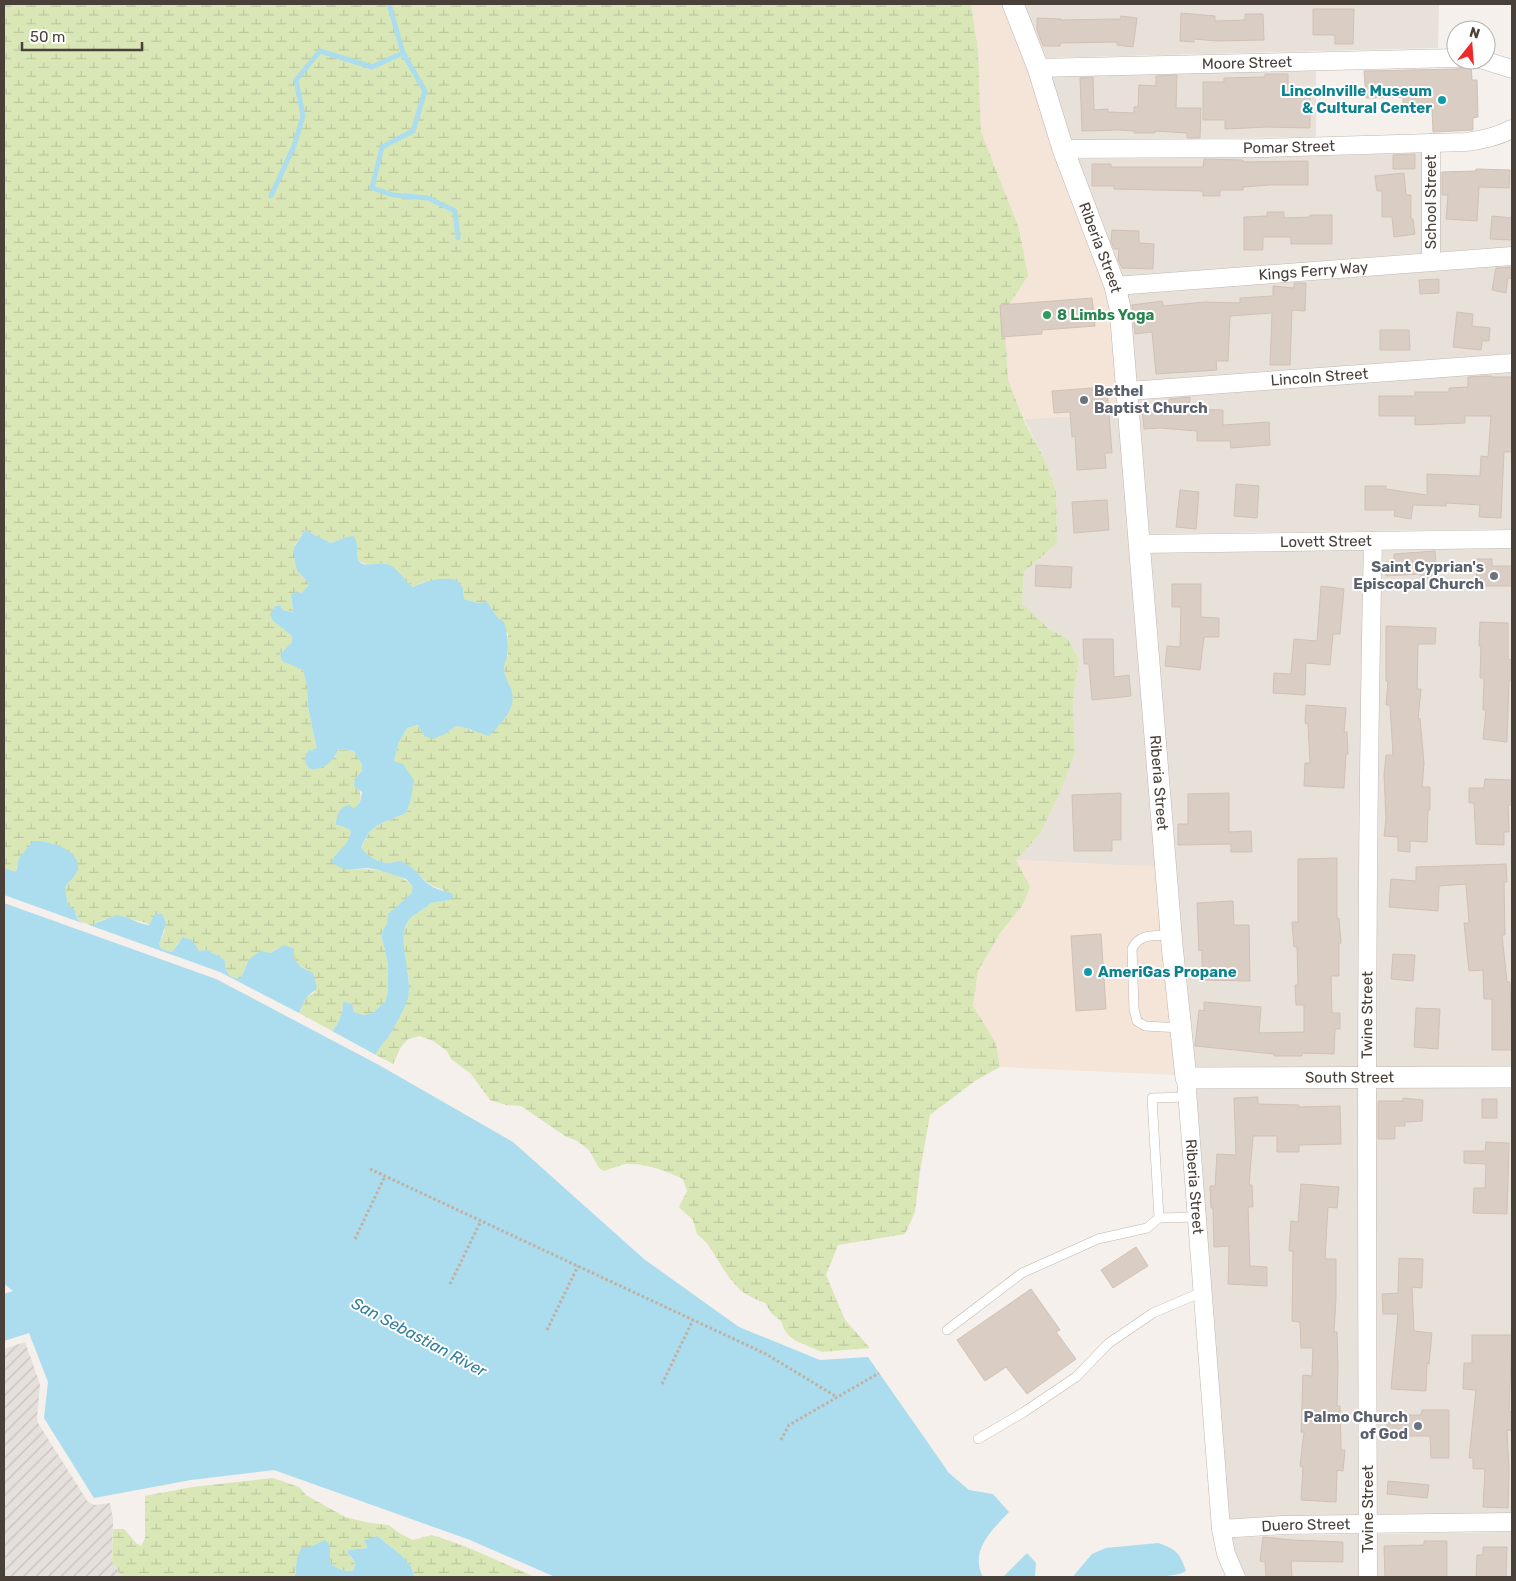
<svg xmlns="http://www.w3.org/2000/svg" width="1516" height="1581" viewBox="0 0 1516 1581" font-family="Rubik,sans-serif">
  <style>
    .residential { fill: #e8e1da }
    .commercial { fill: #f5e4d8 }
    .industrial { fill: url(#industrial-furrows) }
    .wetland { fill: url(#wetland-marsh) }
    .water { fill: #acddee }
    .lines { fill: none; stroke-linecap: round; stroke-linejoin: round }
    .stream { stroke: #acddee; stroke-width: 5 }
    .building { fill: #d9cdc4; stroke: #d1c1b5 }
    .service-casing { stroke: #c0b7ae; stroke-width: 10 }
    .minor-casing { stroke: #c0b7ae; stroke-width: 19 }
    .tertiary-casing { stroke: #c0b7ae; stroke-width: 22 }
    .path { stroke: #c1b0a0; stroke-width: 3; stroke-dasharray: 2.5 2.5; stroke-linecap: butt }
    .service { stroke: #fff; stroke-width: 9 }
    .minor { stroke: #fff; stroke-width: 18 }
    .tertiary { stroke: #fff; stroke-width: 21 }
    .culture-dot { fill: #0f9aa8; stroke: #fff; stroke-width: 2 }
    .leisure-dot { fill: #2e9e5b; stroke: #fff; stroke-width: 2 }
    .worship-dot { fill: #6b7280; stroke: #fff; stroke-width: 2 }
    .labels { text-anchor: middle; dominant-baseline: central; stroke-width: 4; stroke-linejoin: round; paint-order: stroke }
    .street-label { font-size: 15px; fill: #494039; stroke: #fff }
    .culture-label { font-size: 15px; font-weight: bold; fill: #0d838f; stroke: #fff; text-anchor: end }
    .leisure-label { font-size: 15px; font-weight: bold; fill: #27864d; stroke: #fff; text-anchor: start }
    .worship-label { font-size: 15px; font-weight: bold; fill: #5b616d; stroke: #fff; text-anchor: end }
    .water-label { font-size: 16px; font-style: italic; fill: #307e99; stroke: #fff }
  </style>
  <defs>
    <pattern id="industrial-furrows" width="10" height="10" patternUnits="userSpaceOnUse" patternTransform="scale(1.25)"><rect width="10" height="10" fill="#e5e0dc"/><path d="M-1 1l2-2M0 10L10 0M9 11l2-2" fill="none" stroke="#c6c1be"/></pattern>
    <pattern id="wetland-marsh" width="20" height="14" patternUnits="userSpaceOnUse" patternTransform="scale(1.25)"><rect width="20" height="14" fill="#d9e7b7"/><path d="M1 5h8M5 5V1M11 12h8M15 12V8" fill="none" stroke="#bcc79e"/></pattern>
  </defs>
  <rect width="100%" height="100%" fill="#f5f0eb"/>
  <!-- residential -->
  <g class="residential">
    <path d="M1022,4H1439L1438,48L1044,58Z"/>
    <path d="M1316,69V137L1069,140L1049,76Z"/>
    <path d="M1423,153V253L1121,277L1075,159L1264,157Z"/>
    <path d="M1512,170V247L1439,252V172Z"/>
    <path d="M1512,265V354L1135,381L1126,294Z"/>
    <path d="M1512,372V529L1148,534L1137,399Z"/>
    <path d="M1121,413L1158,867L1016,860L1040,834L1075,753L1073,700L1079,659L1067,638L1049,629L1022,603L1024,572L1057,543L1056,490L1044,458L1024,419Z"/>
    <path d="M1512,548V1068H1375L1381,550Z"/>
    <path d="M1365,550L1359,1068L1193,1069L1180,933L1150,553Z"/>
    <path d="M1195,1087H1359V1516H1285L1228,1519Z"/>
    <path d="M1375,1087H1512V1513L1376,1516Z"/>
    <path d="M1512,1532V1577H1376V1534Z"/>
    <path d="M1360,1534V1577H1246L1238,1560L1231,1538L1284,1535Z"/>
  </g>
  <!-- commercial -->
  <g class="commercial">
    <path d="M971,4H1003L1030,70V77H1032L1054,151V158H1057L1109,296L1121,413L1024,419L1008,380L1004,312L1028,276L1019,228L981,132L978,50Z"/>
    <path d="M1016,860L1158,867L1177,1075L1000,1067L996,1043L973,1006L978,971L1001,932L1022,906Z"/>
  </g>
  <!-- industrial -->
  <path class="industrial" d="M25,1342L40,1384L37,1418L38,1423L88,1502L95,1505L110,1503L113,1519L112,1561L122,1577H4V1349Z"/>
  <!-- wetland -->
  <g class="wetland">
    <path d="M4,4H971L978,50L981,132L1019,228L1028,276L1004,312L1008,380L1026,425L1044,458L1056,490L1057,543L1024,572L1022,603L1049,629L1067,638L1079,659L1073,700L1075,753L1059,794L1040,834L1016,860L1030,887L1022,906L1001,932L978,971L973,1006L996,1043L1000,1067L975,1081L930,1115L920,1171L915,1212L905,1234L838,1245L826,1275L845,1320L870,1348L822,1352L796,1341L789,1336L784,1329L781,1321L772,1314L765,1303L753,1298L740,1290L728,1276L707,1243L697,1234L693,1220L679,1207L687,1191L683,1179C667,1171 645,1163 626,1164C619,1165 611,1169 604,1171L599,1168L589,1150L577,1141L565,1136L521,1106L506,1105L490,1100L471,1074L451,1059L447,1051L433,1041L420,1036L408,1039L401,1047L393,1064L376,1055C379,1047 385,1042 389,1036C394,1028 400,1017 403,1008C405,1000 409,990 409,982C408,966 399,941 406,925C410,914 424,911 431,903L450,900L443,889C426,887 419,871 404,863C399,861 394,863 388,863C377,862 368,856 361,849C372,822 382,824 406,813L410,803L411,794L394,761L399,742L407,728L418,725L424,736L445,734L455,726H464L471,731L511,689L506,679L503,665L508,655L507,645L508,634L487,603H479L464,599L463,588L424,582L413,587L385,563L368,565L359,561L347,537L331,543L305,530L295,545L297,571L307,581L309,585L301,593L291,594L293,612L283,610L280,605L275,606L273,621L292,636V642L280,654L303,670L307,686L308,707L317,750L334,758L339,749L354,751L362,765V771L355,778C368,806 356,807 336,825L345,827L351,831L345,870C368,868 397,868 413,887L411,894L389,914L387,923L381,934L388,964V991L385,1002L372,1013L363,1015L354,1012L352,1004L343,1001C344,1010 339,1024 332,1031L299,1013L306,998L315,992L307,969L301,967L294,959L276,949L270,953L247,962L241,978C230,979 225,973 225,961L208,950L199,951L178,943L172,952L162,949L159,945L165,929C143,923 113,909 92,926L78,920L77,915L68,905L65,888L69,881L74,877L17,865L16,872L4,868Z"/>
    <path d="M273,1478L299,1487L306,1495L345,1517L370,1523L389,1525L399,1533L413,1540L432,1535L467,1547L535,1577H414C412,1559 390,1548 378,1536L368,1548L348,1550L347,1553L355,1562L354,1570C344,1573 336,1569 330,1562V1545L295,1571V1577H122L112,1561L113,1529H124L136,1543L141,1546L145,1538V1496L192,1487Z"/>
  </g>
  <!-- water -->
  <g class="water">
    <path d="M305,530L331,543L347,537L354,536C360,547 355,552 358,559C362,570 379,561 387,564C398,568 404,580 413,587C430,580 439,577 457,580L463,588L464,599L479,603L487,602L497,617L504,622C507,630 509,649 507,656C507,660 504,663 504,667C504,675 508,682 511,689C518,708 501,723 489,736C478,733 467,727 456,726L445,734L433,739L424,736L418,725L407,728L399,742L394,761L403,764L414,780L410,803L406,813C382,824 372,822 361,848C368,856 377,862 388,863C393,863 399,860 403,862C416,868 422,881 433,887C441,892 448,889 454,896L450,900L431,903C424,911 410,914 406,925C398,945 413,976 408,998C407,1004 393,1030 389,1036C385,1042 379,1047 376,1055L332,1031C339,1024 344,1010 343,1001L352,1004L354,1012L363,1015L372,1013L385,1002L388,991V964L381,934L387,923L388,914L411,894L413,887L406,879L379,870L368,868L345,870L331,862C338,849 348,847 351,831L345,827L336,825C336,817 338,813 343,807L350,805L354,809L360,802L362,792L354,786L355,778L362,771V765L354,751L339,749C332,762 325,770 310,769C304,762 303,758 309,750H317L308,707L307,686L303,670L282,661L280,654L292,642V636L273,621L270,615L275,606L280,605L283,610L293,612L291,594L296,592L301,593L309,585L307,581L297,571L293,551L295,546Z"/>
    <path d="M33,841C47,840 81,849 78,869C76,877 68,881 65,888L68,905L74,909L78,920L85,924L4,895V868L16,872L19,858Z"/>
    <path d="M4,903L216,979L379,1065L513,1142L644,1259L739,1327L820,1360L868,1357L949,1473L969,1490L993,1494L1009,1512C992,1530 969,1551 983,1577H555L470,1540L274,1470L191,1480L94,1498L44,1418L48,1382L29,1333L4,1341V1294L13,1291L4,1284Z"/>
    <path d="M155,914H162L166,923L159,945L162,949L172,952L183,937L192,940L199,951L208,950C215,956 219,954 225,961C225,973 230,979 241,978C248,963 245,960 261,951L270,953L285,945L294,949V959L301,967L313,973L317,988L306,998L299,1013L220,972L89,925L92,926C99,920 108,920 115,915C128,916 138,924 149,925Z"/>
    <path d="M378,1536C391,1549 412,1558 414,1577H295L297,1558L302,1547H310L325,1540L330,1545V1562C336,1569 345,1573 354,1570L355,1562L347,1552L348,1550L368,1548L364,1540Z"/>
    <path d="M1158,1543C1176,1549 1180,1553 1186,1571C1171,1581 1096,1577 1073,1577L1075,1574L1092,1554L1106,1548Z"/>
    <path d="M1027,1553L1036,1563L1035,1577H1003Z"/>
  </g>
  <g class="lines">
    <!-- stream -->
    <g class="stream">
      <path d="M403,53L425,91L413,131L382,147L372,188L393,195L428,198L455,211L458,238"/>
      <path d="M271,196L294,146L303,116L296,80L320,51L372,67L403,53L389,4"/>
    </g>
  </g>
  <!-- building -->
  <g class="building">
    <path d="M1313,9H1354L1353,44H1335V35H1313Z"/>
    <path d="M1181,13L1215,16V21L1245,20V14H1263L1264,40L1217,41L1194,39V42L1180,41Z"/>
    <path d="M1121,16L1137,18L1133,47L1117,45V42L1060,43V46H1043L1037,30V18L1061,19V20L1120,19Z"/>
    <path d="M1466,62H1471L1472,80H1477L1478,117L1473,118V130L1433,132L1432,109L1403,110V97L1366,98L1364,71L1456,69L1462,67Z"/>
    <path d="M1265,74H1288V95H1310V128L1268,127L1225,129V120H1203V82H1224V78L1265,77Z"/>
    <path d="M1177,75L1176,108H1201L1200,138H1187V133L1155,131V133H1134V131L1117,130L1082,131L1080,78L1093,77L1094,110L1108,109V112L1134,113V107H1138L1139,85L1156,86V76Z"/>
    <path d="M1415,154V169H1393V155Z"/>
    <path d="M1204,159L1243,160V162L1308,161V185H1269L1243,187V190H1220V196H1203V191L1114,189V186H1092V164H1111V167H1203Z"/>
    <path d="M1476,169L1510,170L1509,188L1479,187L1477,221L1446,219L1448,195H1442V172L1476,171Z"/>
    <path d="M1404,173L1406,195H1411V219H1413L1415,234L1394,237L1392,217H1382V191H1377L1375,176Z"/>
    <path d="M1267,212H1284V218L1310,217V215H1332V244H1291V237H1263V250H1244V217L1267,216Z"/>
    <path d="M1492,216L1512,218V240L1490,239Z"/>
    <path d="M1112,230L1139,231V243L1154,244L1153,269L1122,268L1118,260L1119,249H1114L1111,241Z"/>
    <path d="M1512,267V279L1508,278L1506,293L1492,290L1496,268Z"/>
    <path d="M1439,279V293L1420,294L1419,280Z"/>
    <path d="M1294,283H1306L1305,311L1292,310L1290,365H1270L1272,313L1230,316L1228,361H1216L1217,370L1156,374L1152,332L1135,334L1132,305L1162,301L1163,306L1205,302L1240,303V298L1273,296V286L1294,288Z"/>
    <path d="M1092,298L1095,326L1042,330V334L1002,337L1000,305Z"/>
    <path d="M1457,312L1473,314L1472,326L1490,328L1489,341H1482L1481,350L1453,347Z"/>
    <path d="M1380,330H1409L1410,350H1380Z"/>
    <path d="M1485,376H1492V377H1512V452H1504L1501,518L1479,517L1480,505L1446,503V506L1413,505L1411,519L1394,516L1395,510H1365V486H1386V489L1427,495V474L1480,476L1481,456L1488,457L1491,416H1465V423L1415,425V416H1379V396H1415V392H1449V388L1468,387V377Z"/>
    <path d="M1093,388L1107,389L1112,453H1105L1106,468L1077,470L1075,436L1072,437L1070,412L1054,413L1052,391Z"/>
    <path d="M1190,397L1189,409L1223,410V425L1269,422L1270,445L1231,448L1230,441H1197V431L1160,428L1144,429L1142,408L1168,406L1169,399Z"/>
    <path d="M1236,484L1259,486L1257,518L1234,516Z"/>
    <path d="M1180,490L1199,492L1196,529L1176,527Z"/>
    <path d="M1107,500L1109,530L1074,533L1072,502Z"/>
    <path d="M1435,551L1437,583L1421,584L1420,574L1386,576V562H1394V554Z"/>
    <path d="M1476,559H1492V566H1512V586H1477Z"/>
    <path d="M1036,565L1072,567L1071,588L1035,586Z"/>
    <path d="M1172,584H1201V617L1219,618V637H1204L1200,670L1165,666L1167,646L1180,647L1181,607H1172Z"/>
    <path d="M1321,586L1344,589L1340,634H1333L1330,665L1306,663L1305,695L1273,693L1274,673L1291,674L1294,639L1317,641Z"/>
    <path d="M1480,622L1508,623V659L1512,660V680H1509L1507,742L1483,739L1486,710H1483L1484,678H1480L1481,646H1479Z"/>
    <path d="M1386,626L1436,628L1435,644H1418L1417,689H1421L1418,719L1420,718L1424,763L1422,787H1430V810H1428L1427,842L1410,841V852L1398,851V837L1384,836L1386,819L1384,775L1386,755H1393L1390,705H1386L1388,681H1386Z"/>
    <path d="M1083,639H1113L1114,677L1129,675L1131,696L1092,700L1089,664H1084Z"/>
    <path d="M1306,705L1346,708L1344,732H1347L1348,754H1346L1344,788L1304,786L1305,763H1310L1308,724L1305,723Z"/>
    <path d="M1485,779L1512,780V805H1508L1509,832H1504V845L1476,844L1474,803H1469V788H1484Z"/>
    <path d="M1121,793V840H1112V851H1074L1072,795Z"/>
    <path d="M1229,793V832L1251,831L1252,852H1231V844L1178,845V824H1188V794Z"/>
    <path d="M1337,858V919L1339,918L1341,943H1339V976H1331L1332,1013H1340V1029H1335L1334,1054L1302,1053V1056H1274V1054L1195,1046L1199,1010L1204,1011V1002L1261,1007L1259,1033L1304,1032V1005H1296L1295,985H1298L1297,947H1294L1292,922H1298V859Z"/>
    <path d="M1506,864L1507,882H1504L1505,935H1502L1507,982H1510L1512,1050H1492V999H1484L1483,970L1469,971L1464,923H1469L1466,884L1439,886L1438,911L1389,907L1391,879L1416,881V867Z"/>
    <path d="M1233,901L1234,925H1249L1250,981L1202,980V950L1199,951L1197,903Z"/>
    <path d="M1101,934L1106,1009L1076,1011L1071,936Z"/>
    <path d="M1393,954L1415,955L1413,981L1391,979Z"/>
    <path d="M1416,1008L1440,1009L1438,1049L1414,1047Z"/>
    <path d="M1258,1097V1104L1299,1105V1107L1340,1106L1341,1144L1299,1145V1152H1277V1136H1253L1249,1185H1252L1253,1207H1248L1250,1266L1267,1267V1286L1228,1284L1229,1246L1214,1247L1213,1208H1211L1210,1186H1215L1217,1154L1236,1155L1234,1098Z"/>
    <path d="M1403,1098L1423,1100L1422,1121L1405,1122V1126H1395V1139H1378V1101H1403Z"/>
    <rect x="1482" y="1099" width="15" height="19"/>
    <path d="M1486,1142L1509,1143L1507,1214L1473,1213L1474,1188H1485L1486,1164L1464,1163V1151H1485Z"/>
    <path d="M1301,1184L1339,1187L1337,1208L1328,1207L1325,1259H1336V1299L1334,1332H1337L1338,1367L1337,1406H1340L1341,1450H1345L1343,1471L1337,1470L1336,1502L1301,1500L1303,1467L1300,1466L1304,1432H1301L1303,1375L1312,1376L1313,1348H1301L1300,1322L1292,1321L1293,1251H1289L1291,1221L1298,1222Z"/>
    <path d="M1136,1247L1148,1266L1113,1288L1101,1270Z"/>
    <path d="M1399,1258L1423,1259L1422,1288L1412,1287L1414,1331L1432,1333L1429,1364L1427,1363L1426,1391L1391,1389L1398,1314H1383L1382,1294L1398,1293Z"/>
    <path d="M1031,1289L1060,1330L1056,1332L1076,1359L1027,1394L1006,1367L985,1381L957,1340Z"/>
    <path d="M1472,1335H1512L1509,1411L1512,1412V1431L1507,1430L1509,1470L1508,1508L1483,1507L1485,1469H1473V1458H1469L1476,1390L1463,1389L1464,1363H1472Z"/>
    <path d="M1422,1410H1449V1458H1431L1430,1436H1387V1415H1421Z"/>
    <path d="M1388,1481L1429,1485L1427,1498L1387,1494Z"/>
    <path d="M1263,1537L1293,1540L1343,1542V1562L1291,1561L1292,1577H1266L1265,1562L1260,1561Z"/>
    <path d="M1424,1541H1447V1577H1385L1384,1546L1424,1545Z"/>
    <path d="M1483,1547H1507L1506,1577H1476L1477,1555H1483Z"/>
  </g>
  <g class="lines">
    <defs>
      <g id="service">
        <path d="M1170,935C1155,936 1139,933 1132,949L1134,1009L1137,1021L1145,1026L1181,1028"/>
        <path d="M1187,1097L1152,1098L1159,1218L1197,1217"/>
        <path d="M947,1330L1022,1273L1098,1239L1147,1228L1159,1218"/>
        <path d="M978,1439L1024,1412L1076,1377L1109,1343L1153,1313L1202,1292"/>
      </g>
      <g id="minor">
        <path d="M1483,60L1512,69"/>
        <path id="s1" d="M1038,68L1456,58"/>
        <path id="s2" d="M1063,149L1264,148L1466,142C1483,140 1497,137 1512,129"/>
        <path d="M1431,261V143"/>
        <path id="s3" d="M1115,286L1512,256"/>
        <path id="s4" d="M1128,391L1512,363"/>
        <path id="s5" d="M1140,544L1512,539"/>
        <path id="s6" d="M1186,1078L1221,1529L1226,1554L1236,1577"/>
        <path id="s7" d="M1221,1529L1284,1525L1512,1522"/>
        <path id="s8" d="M1368,1577C1367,1232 1365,886 1373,541"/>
      </g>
      <g id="tertiary">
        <path id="s9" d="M1013,4L1038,68L1063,149L1115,286L1120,308L1172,945L1186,1078L1512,1077"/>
      </g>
    </defs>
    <!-- service casing -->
    <use href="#service" class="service-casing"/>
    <!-- minor casing -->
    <use href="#minor" class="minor-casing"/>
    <!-- tertiary casing -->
    <use href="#tertiary" class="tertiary-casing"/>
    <!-- path -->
    <g class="path">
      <path d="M370,1169L766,1354L837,1397"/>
      <path d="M355,1239L385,1176"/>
      <path d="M450,1284L481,1221"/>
      <path d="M547,1330L578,1266"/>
      <path d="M662,1384L693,1320"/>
      <path d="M781,1440L789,1425L879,1373"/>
    </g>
    <!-- service -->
    <use href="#service" class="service"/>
    <!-- minor -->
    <use href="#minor" class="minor"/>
    <!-- tertiary -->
    <use href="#tertiary" class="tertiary"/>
  </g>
  <!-- markers -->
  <g class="culture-dot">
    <circle cx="1442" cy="100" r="5"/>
    <circle cx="1088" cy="972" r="5"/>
  </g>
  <circle class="leisure-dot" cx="1047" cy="315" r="5"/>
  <g class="worship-dot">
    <circle cx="1084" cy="400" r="5"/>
    <circle cx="1494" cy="576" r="5"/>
    <circle cx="1418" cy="1426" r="5"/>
  </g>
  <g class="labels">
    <!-- street labels -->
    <g class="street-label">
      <text stroke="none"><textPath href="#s1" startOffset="209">Moore Street</textPath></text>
      <text stroke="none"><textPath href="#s2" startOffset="226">Pomar Street</textPath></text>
      <text transform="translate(1431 202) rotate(-90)">School Street</text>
      <text stroke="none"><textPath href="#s9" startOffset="259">Riberia Street</textPath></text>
      <text stroke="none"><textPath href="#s3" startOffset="199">Kings Ferry Way</textPath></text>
      <text stroke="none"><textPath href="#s4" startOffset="192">Lincoln Street</textPath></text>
      <text stroke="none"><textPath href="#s5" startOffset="186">Lovett Street</textPath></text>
      <text stroke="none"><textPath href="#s9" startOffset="799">Riberia Street</textPath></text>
      <text stroke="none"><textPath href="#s8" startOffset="562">Twine Street</textPath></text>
      <text stroke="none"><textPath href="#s9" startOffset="1259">South Street</textPath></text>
      <text stroke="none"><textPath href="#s6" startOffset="109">Riberia Street</textPath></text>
      <text transform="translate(1368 1509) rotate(-90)">Twine Street</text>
      <text stroke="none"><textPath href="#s7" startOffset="85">Duero Street</textPath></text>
    </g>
    <!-- culture labels -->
    <g class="culture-label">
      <text x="1432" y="91">Lincolnville Museum<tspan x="1432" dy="17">&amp; Cultural Center</tspan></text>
      <text x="1098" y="972" text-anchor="start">AmeriGas Propane</text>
    </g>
    <!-- leisure labels -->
    <g class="leisure-label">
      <text x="1057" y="315">8 Limbs Yoga</text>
    </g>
    <!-- worship labels -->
    <g class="worship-label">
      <text x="1094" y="391" text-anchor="start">Bethel<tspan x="1094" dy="17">Baptist Church</tspan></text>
      <text x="1484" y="567">Saint Cyprian's<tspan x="1484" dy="17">Episcopal Church</tspan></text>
      <text x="1408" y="1417">Palmo Church<tspan x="1408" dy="17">of God</tspan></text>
    </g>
    <!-- water labels -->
    <g class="water-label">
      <text transform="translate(419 1337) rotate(28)">San Sebastian River</text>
    </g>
  </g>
  <!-- border -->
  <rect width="1516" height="1581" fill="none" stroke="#494039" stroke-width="10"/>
  <!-- north arrow -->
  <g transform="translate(1471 45) rotate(17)"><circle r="24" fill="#ffffff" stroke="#b6b3b0"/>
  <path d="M0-4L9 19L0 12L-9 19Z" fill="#ef282a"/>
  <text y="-8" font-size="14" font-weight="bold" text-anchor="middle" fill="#494039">N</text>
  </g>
  <!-- scale -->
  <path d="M22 42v8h120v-8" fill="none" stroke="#494039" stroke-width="2.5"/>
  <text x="30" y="42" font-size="15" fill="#494039" stroke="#ffffff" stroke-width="4" paint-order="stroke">50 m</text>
</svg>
